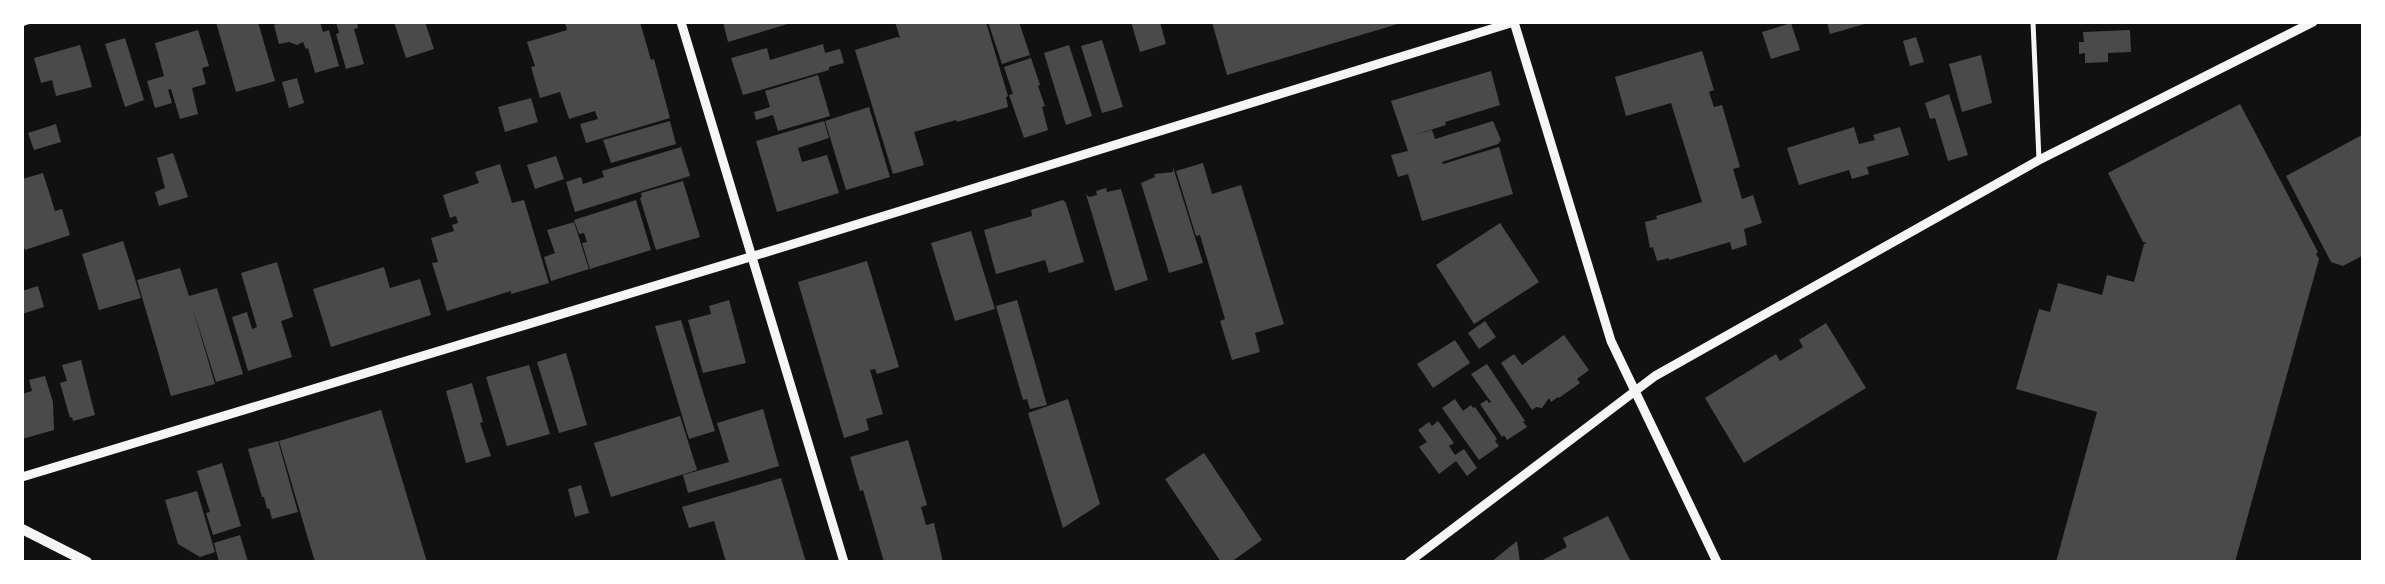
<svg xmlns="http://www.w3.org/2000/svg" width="2385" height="584" viewBox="0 0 2385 584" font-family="Mulish,sans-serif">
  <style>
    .building { fill: #4a4a4a }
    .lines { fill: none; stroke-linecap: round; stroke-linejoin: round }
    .minor { stroke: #f5f5f5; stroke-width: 5 }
    .tertiary { stroke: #f5f5f5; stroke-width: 9 }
    .secondary { stroke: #f5f5f5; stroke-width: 10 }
  </style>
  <rect width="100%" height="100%" fill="#111"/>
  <!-- building -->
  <g class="building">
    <path d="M216,22H258L275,81L236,92Z"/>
    <path d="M281,22H320L323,32L329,30L339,66L315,73L308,48L306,49L303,42L297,45L289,42L279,44L274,25Z"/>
    <path d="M336,22H357L358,28L354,29L364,64L346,69L336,34L339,33Z"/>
    <path d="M394,22H425L434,49L406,58Z"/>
    <path d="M565,22H640L651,60L654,59L670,118L586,143L580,124L598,119L595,111L569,119L560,92L540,98L531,67L535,66L527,42L567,30Z"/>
    <path d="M723,22H791V23L728,42Z"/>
    <path d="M895,22H986L1008,96L1006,97L1008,107L957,122L956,120L914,132L924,165L893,174L855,50L897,37L900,38Z"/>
    <path d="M988,22H1019L1030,55L1002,64Z"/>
    <path d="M1131,22H1160L1166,44L1140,52Z"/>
    <path d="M1212,22H1401V23L1227,75Z"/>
    <path d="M1827,22H1868V23L1830,34Z"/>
    <path d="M1791,23L1800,50L1771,59L1762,32Z"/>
    <path d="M198,30L209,66L202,68L206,84L192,88L198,114L180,119L171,89L168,90L172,103L155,108L147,81L164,76L155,43Z"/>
    <path d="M2130,30L2131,52L2108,53V62L2085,63V53L2079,54V42H2084L2083,32Z"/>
    <path d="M1916,37L1924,62L1910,66L1903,41Z"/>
    <path d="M125,38L144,100L125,107L105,44Z"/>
    <path d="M1102,40L1123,107L1102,113L1081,46Z"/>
    <path d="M823,44L825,53L840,49L844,63L829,67V70L743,95L731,58L767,48L770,60Z"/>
    <path d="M80,45L92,87L56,96L52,80L41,83L34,58Z"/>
    <path d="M1069,45L1092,116L1066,125L1044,53Z"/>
    <path d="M1702,51L1714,90L1709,92L1714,107L1722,105L1740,167L1733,169L1742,199L1753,195L1762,223L1744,229L1747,245L1732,250L1730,242L1669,260V258L1657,261L1653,247L1650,248L1645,222L1657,219L1656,216L1702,202L1671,103L1626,116L1615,77Z"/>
    <path d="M1981,55L1992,103L1962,112L1949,64Z"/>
    <path d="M1031,58L1040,85L1038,86L1045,106L1042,107L1048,130L1024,138L1009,95L1013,94L1004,67Z"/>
    <path d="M1491,71L1500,105L1445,122L1446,125L1414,135L1432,130L1435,139L1493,121L1501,140L1498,144L1442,162L1443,164L1499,147L1513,194L1422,221L1408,174L1398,177L1391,155L1408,151L1391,101Z"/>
    <path d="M818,75L830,116L778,131L773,115L756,120L754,112L770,107L765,91Z"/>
    <path d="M297,78L304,103L289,108L282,82Z"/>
    <path d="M1949,94L1968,155L1948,161L1935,118L1930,119L1925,103Z"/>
    <path d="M531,98L538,122L505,132L498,107Z"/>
    <path d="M2240,104L2318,252L2316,254L2319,259L2235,562H2056L2097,412L2016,389L2039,309L2050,312L2058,283L2102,295L2107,275L2134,282L2144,244L2147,243L2143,242L2108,173Z"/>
    <path d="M869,107L890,177L846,190L825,121Z"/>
    <path d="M670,121L676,144L611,163L603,140Z"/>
    <path d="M824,121L829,138L798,148L802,162L827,155L839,193L777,212L756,141Z"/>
    <path d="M56,124L61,142L34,150L28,133Z"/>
    <path d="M1854,127L1859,144L1875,140L1873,135L1900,127L1909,155L1867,167L1869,174L1852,179L1849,170L1799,185L1787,148Z"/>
    <path d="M2362,135V256L2343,266L2331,262L2286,176Z"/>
    <path d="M681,147L690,176L575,212L566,182L581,177L583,184L604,177L602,171Z"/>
    <path d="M173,153L188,197L159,206L155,192L165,188L157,158Z"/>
    <path d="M556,156L564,179L535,189L527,165Z"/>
    <path d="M1203,163L1212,194L1241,185L1284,324L1255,333L1260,352L1232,360L1220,321L1225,319L1200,235L1196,236L1176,171Z"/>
    <path d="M500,164L512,203L524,200L549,283L511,294V291L447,311L432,263L438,262L431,238L454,231L452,225L458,223L456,216L450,218L443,195L479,183L475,172Z"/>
    <path d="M1173,167L1203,263L1169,273L1141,183L1155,177L1154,174L1173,172Z"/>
    <path d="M43,173L55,211L62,209L70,235L25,250L22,242V179Z"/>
    <path d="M683,181L700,237L656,250L640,198L642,197L641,193Z"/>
    <path d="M1106,188L1107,192L1121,189L1148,280L1115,291L1086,194L1089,197L1097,195L1096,191Z"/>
    <path d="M636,200L651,250L590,269L582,243L587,242L584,233L579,234L574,220Z"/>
    <path d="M1063,200L1066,203L1084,262L1049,273L1045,260L996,274L984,230L1032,216L1031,210Z"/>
    <path d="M574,222L589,269L551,281L544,257L555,253L547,230Z"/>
    <path d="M1500,223L1539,282L1474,324L1436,265Z"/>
    <path d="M971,231L995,309L955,321L931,243Z"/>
    <path d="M123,241L141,298L99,310L82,254Z"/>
    <path d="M867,261L899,367L877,374L875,369L870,370L883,414L866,419L869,430L844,438L798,282Z"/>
    <path d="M277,262L293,317L281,321L292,357L248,371L232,317L247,312L252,329L257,327L241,273Z"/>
    <path d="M384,267L390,288L420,279L431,315L331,347L313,289Z"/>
    <path d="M180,268L189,296L217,288L243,374L216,382L192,306L215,384L171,396L137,280Z"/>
    <path d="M38,286L44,307L22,314V291Z"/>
    <path d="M729,300L746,363L703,373L688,320L711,314L709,306Z"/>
    <path d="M1017,300L1047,405L1030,409L1027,399L1023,400L996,306Z"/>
    <path d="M681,320L715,431L689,439L655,326Z"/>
    <path d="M1485,321L1496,337L1479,349L1468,333Z"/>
    <path d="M1826,323L1866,388L1744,463L1705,398L1776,354L1780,361L1803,347L1799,340Z"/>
    <path d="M1564,335L1589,370L1577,379L1580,383L1559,398L1558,397L1551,402L1549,398L1542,408L1536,407L1532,410L1501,363L1514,354L1522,365Z"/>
    <path d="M1455,340L1470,363L1433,388L1417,364Z"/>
    <path d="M566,353L587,425L559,433L537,362Z"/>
    <path d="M81,360L95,415L73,421L72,417L70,418L60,383L67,381L62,365Z"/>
    <path d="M1487,364L1525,421L1523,422L1527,427L1507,440L1504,435L1502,437L1480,404L1487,400L1489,403L1491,402L1471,374Z"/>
    <path d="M529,365L550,434L507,446L486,377Z"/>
    <path d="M45,376L53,402L54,430L22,439V394L32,391L29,380Z"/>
    <path d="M472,383L483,422L480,423L491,456L466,463L446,391Z"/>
    <path d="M1068,399L1100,504L1063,528L1028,413Z"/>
    <path d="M1455,399L1463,411L1471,405L1473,408L1475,407L1497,439L1495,441L1499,446L1479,460L1442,408Z"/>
    <path d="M763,409L779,466L688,493L683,475L729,462L717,423Z"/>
    <path d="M381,410L427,562H315L279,441Z"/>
    <path d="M680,416L697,470L611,497L594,443Z"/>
    <path d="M1438,421L1454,443L1449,446L1455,455L1464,449L1477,468L1467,476L1456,461L1439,474L1419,447L1427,442L1418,430L1429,422L1432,426Z"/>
    <path d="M908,440L927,505L921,507L926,525L934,523L943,562H884L863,490L860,491L850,457Z"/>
    <path d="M278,441L298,512L272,519L269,508L267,509L264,497H262L248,449Z"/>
    <path d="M1204,453L1262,540L1231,562H1221L1165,479Z"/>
    <path d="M222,463L241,526L213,535L206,513L210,512L197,471Z"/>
    <path d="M781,478L806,562H726L714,521L689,528L682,507Z"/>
    <path d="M581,485L589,513L575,517L568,489Z"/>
    <path d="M197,491L215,552L200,557L178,544L165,500Z"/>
    <path d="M1608,516L1631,562H1539L1567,547L1563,538Z"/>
    <path d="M240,535L248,562H219L214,543Z"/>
    <path d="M1517,541L1520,562H1491Z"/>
  </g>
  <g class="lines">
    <!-- minor -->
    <g class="minor">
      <path d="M2033,22L2039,160"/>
      <path d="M22,24L28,22"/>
    </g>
    <!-- tertiary -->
    <g class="tertiary">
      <path d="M681,22L844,562"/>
      <path d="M1514,22L1611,341L1717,562"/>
      <path d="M22,477L780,248L1514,22"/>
      <path d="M1409,562L1655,376L2039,160L2313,22"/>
    </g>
    <!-- secondary -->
    <path class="secondary" d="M22,529L87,562"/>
  </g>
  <!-- border -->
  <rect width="2385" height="584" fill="none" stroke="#ffffff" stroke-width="48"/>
</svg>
